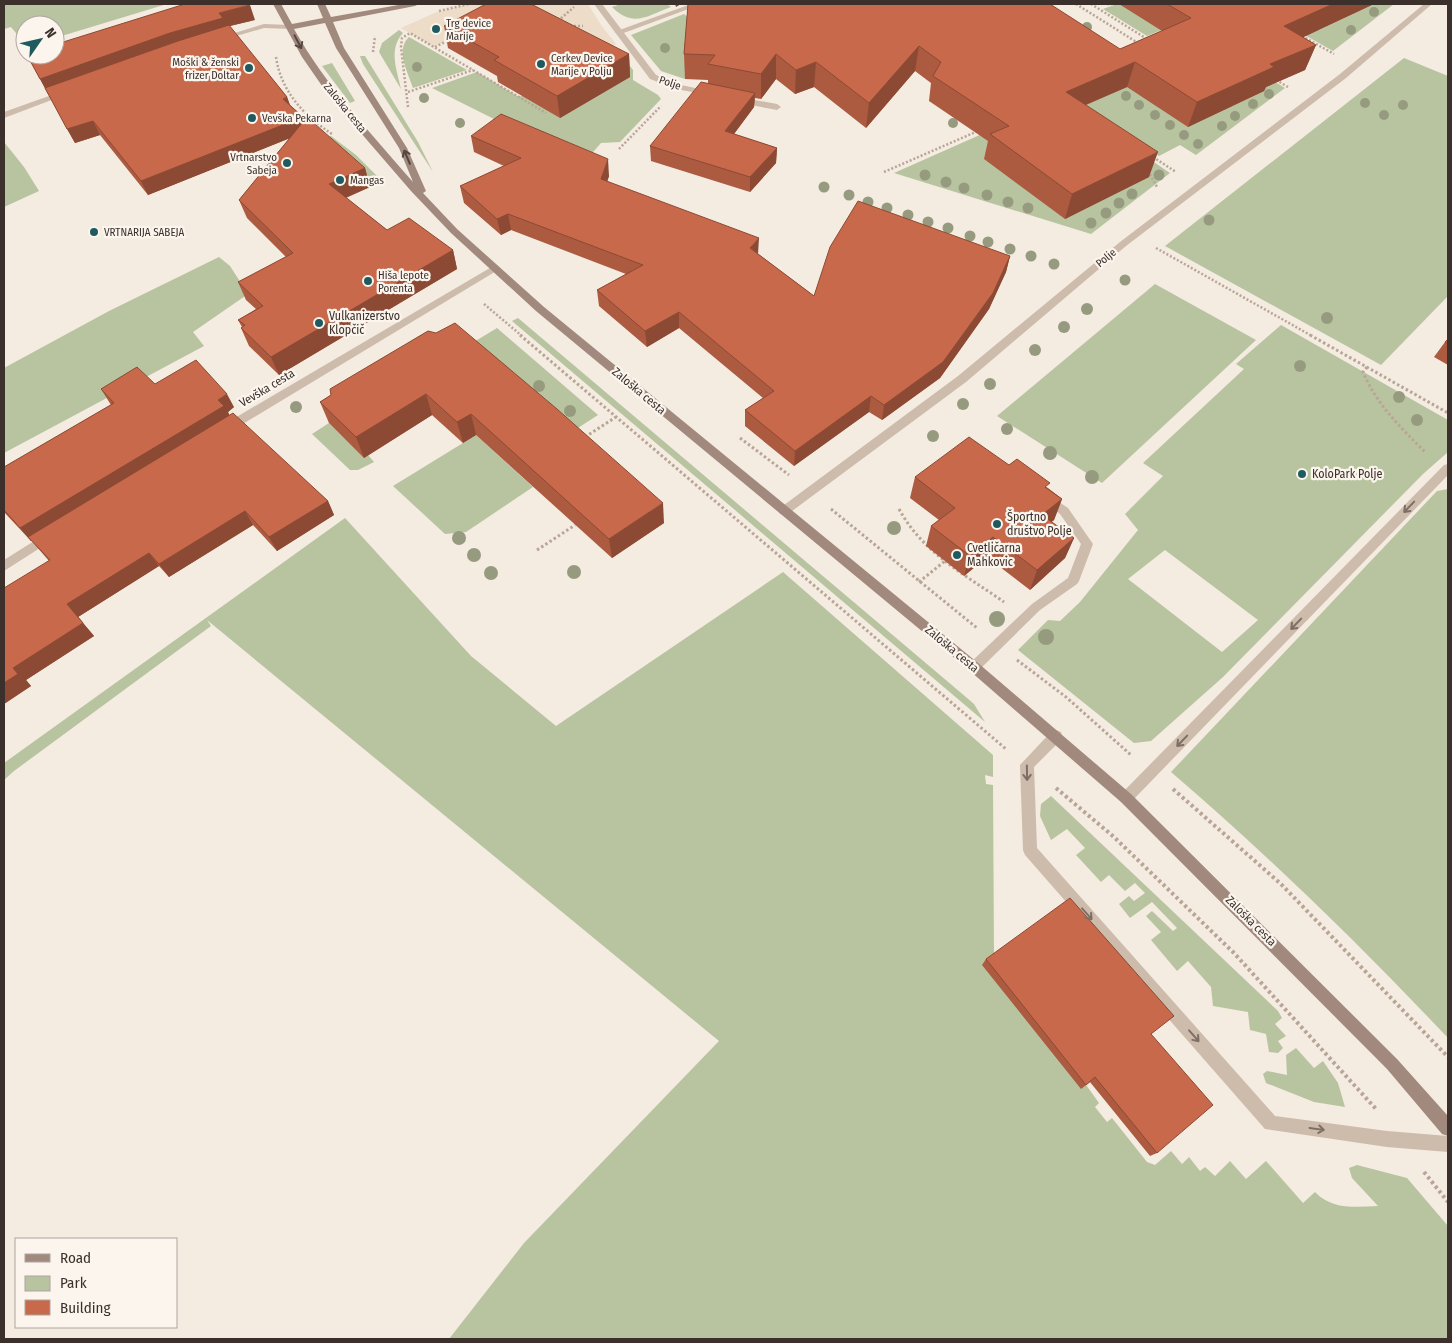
<svg xmlns="http://www.w3.org/2000/svg" width="1452" height="1343" viewBox="0 0 1452 1343" font-family="'Fira Sans Condensed',sans-serif">
  <style>
    .green { fill: #b8c4a0; fill-rule: evenodd }
    .plaza { fill: #ecdcc8 }
    .lines { fill: none; stroke-linecap: round; stroke-linejoin: round }
    .path-far2 { stroke: #b9a596; stroke-width: 2.5; stroke-dasharray: 2 2; stroke-linecap: butt }
    .path-far1 { stroke: #b9a596; stroke-width: 3; stroke-dasharray: 2.5 2.5; stroke-linecap: butt }
    .path { stroke: #b9a596; stroke-width: 4; stroke-dasharray: 3 3; stroke-linecap: butt }
    .lane { fill: #cdbbac; fill-rule: evenodd }
    .street { fill: #cdbbac; fill-rule: evenodd }
    .secondary { fill: #a18a7d; fill-rule: evenodd }
    .tree { fill: #969b7f }
    .wall { fill: #ac5a40 }
    .shaded-wall { fill: #8c4a34 }
    .building { fill: #c8694b; stroke: #8c4a34 }
    .oneway { stroke: #544640 }
    .oneway2 { stroke: #7d6f65 }
    .poi-dot { fill: #1f5a5e; stroke: #fbf5ee; stroke-width: 2 }
    .labels { text-anchor: middle; dominant-baseline: central; stroke-width: 4.5; stroke-linejoin: round; paint-order: stroke }
    .far-poi-label { font-size: 11px; fill: #3b302b; stroke: #fbf5ee; text-anchor: start }
    .far-street-label { font-size: 11px; fill: #3b302b; stroke: #fbf5ee }
    .poi-label { font-size: 12px; fill: #3b302b; stroke: #fbf5ee; text-anchor: start }
    .street-label { font-size: 12px; fill: #3b302b; stroke: #fbf5ee }
  </style>
  <rect width="100%" height="100%" fill="#f4ebe1"/>
  <!-- green -->
  <g class="green">
    <path d="M4,4H167L55,38V25H25V44L11,27L4,29Z"/>
    <path d="M621,4H667L671,7C647,16 633,28 612,7Z"/>
    <path d="M1117,4H1223L1147,36L1103,9Z"/>
    <path d="M1374,4H1394L1333,51L1271,16L1319,30Z"/>
    <path d="M684,14L690,19L685,79L661,71L631,35Z"/>
    <path d="M399,30L403,33C388,49 397,70 401,89L379,52L382,43Z"/>
    <path d="M409,37L467,70L413,88C408,72 395,50 409,37Z"/>
    <path d="M616,48L633,70V80L658,95L661,99L620,142L601,143L587,159L500,122L432,88L477,72L519,97Z"/>
    <path d="M360,56H365L418,142L433,172L363,64Z"/>
    <path d="M1404,58L1448,76V296L1381,365L1165,246Z"/>
    <path d="M332,63L355,101L350,103L322,66Z"/>
    <path d="M1254,69L1285,88L1196,155L1180,145L1159,156L1054,87Z"/>
    <path d="M1061,99L1170,173L1091,234L894,173Z"/>
    <path d="M331,136L356,155L381,180L374,183L324,139Z"/>
    <path d="M4,142L24,167L39,191L4,207Z"/>
    <path d="M219,257L230,266L248,294L193,332L204,346L4,453V368L109,311Z"/>
    <path d="M1155,284L1256,340L1102,483L997,416Z"/>
    <path d="M518,318L960,692L974,704L985,722L512,321Z"/>
    <path d="M1281,325L1448,420V452L1423,474L1223,677L1151,741L1134,743L1018,650L1048,620L1060,621L1080,602L1138,530L1125,514L1163,476L1143,463L1244,369L1236,364ZM1165,550L1258,620L1222,652L1128,579Z"/>
    <path d="M497,328L598,415L567,435L464,348Z"/>
    <path d="M329,423L364,457L368,455L374,462L358,470H350L312,434Z"/>
    <path d="M476,435L533,487L466,532L445,534L393,486Z"/>
    <path d="M1448,489V1038C1360,945 1269,856 1171,772L1437,491Z"/>
    <path d="M345,518L471,656L556,726L783,572L993,755V777L985,775L986,784L993,785L994,956L1099,1103L1095,1107L1107,1122L1112,1118L1147,1162L1155,1165L1171,1151L1182,1164L1189,1157L1200,1171L1205,1167L1215,1176L1230,1161L1246,1179L1266,1161L1303,1203L1315,1192C1332,1210 1355,1207 1378,1206L1352,1178L1349,1168L1357,1165L1407,1178L1448,1226V1339H449L524,1243L719,1041L207,620L211,626L14,771L4,780V763Z"/>
    <path d="M1051,796L1278,1011L1282,1018L1275,1024L1286,1036L1278,1041L1283,1048L1278,1053L1269,1052L1266,1034L1250,1030L1248,1012L1213,1006L1211,987L1188,961L1177,971L1151,940L1161,932L1146,916L1152,911L1173,931L1177,928L1152,902L1130,918L1119,904L1129,896L1134,901L1145,893L1135,883L1125,891L1109,875L1101,882L1076,855L1085,848L1067,829L1051,840L1040,816L1041,804Z"/>
    <path d="M1296,1048L1314,1068L1323,1061L1338,1083L1345,1107L1314,1102L1266,1083L1263,1074L1267,1071L1287,1075L1286,1055Z"/>
  </g>
  <!-- plaza -->
  <path class="plaza" d="M470,4H588L601,25L616,44L600,53L507,9L434,47L401,28L437,12Z"/>
  <g class="lines">
    <!-- path-far2 -->
    <g class="path-far2">
      <path d="M1076,4L1138,43"/>
      <path d="M1091,4L1147,39"/>
      <path d="M1107,4H1112"/>
      <path d="M439,11L469,4"/>
      <path d="M558,21L574,7"/>
      <path d="M570,26H583"/>
      <path d="M1302,36L1334,54"/>
      <path d="M435,47L449,40"/>
      <path d="M373,52L375,36"/>
      <path d="M276,57C281,91 303,115 332,134"/>
      <path d="M1276,80L1288,87"/>
      <path d="M408,92L473,70"/>
      <path d="M408,107L401,47L402,38L410,33L546,113"/>
      <path d="M619,149L661,106"/>
      <path d="M1153,157L1176,172"/>
      <path d="M1148,171L1157,187"/>
      <path d="M884,172L978,131"/>
      <path d="M1156,248L1312,336"/>
      <path d="M484,304L522,336"/>
    </g>
    <!-- path-far1 -->
    <g class="path-far1">
      <path d="M520,335L1006,749"/>
      <path d="M1310,335L1448,413"/>
      <path d="M1367,367L1363,372C1377,405 1401,428 1426,453"/>
      <path d="M585,437L616,417"/>
      <path d="M740,438L789,475"/>
      <path d="M831,509L977,628"/>
      <path d="M899,509C923,553 964,574 1004,602"/>
      <path d="M537,550L575,525"/>
      <path d="M919,582L945,561"/>
      <path d="M1017,660L1066,697L1131,755"/>
    </g>
    <!-- path -->
    <g class="path">
      <path d="M1056,788L1114,837L1234,953L1376,1109"/>
      <path d="M1173,789L1281,884L1448,1057"/>
      <path d="M1424,1172L1448,1202"/>
    </g>
    <!-- lane -->
    <g class="lane">
      <path d="M691,4H702L621,34L614,32Z"/>
      <path d="M264,24L290,25L294,27L290,29L264,28L219,41L215,39Z"/>
      <path d="M63,91L70,93L4,118V112Z"/>
      <path d="M1047,494L1068,508L1093,544L1079,581L1077,584L1040,610L978,671H970L968,667L970,663L1032,604L1068,578L1081,544L1060,514L1043,501L1041,498L1043,495Z"/>
      <path d="M1056,730L1061,732L1062,736L1061,740L1034,767L1037,848L1275,1116L1387,1131L1448,1136V1152L1387,1147L1265,1129L1025,855L1023,850L1020,765L1051,732Z"/>
    </g>
    <!-- street -->
    <g class="street">
      <path d="M594,4H602L656,75L681,85L714,92V96L676,89L650,79Z"/>
      <path d="M1424,4H1432L1346,78L1126,246L966,382L788,514H780L778,511L780,508L958,376L1120,242L1340,74Z"/>
      <path d="M738,97L777,104L781,107L777,110L735,102V98Z"/>
      <path d="M495,265L498,266V270L231,431H223L222,428L223,425Z"/>
      <path d="M1448,464V475L1131,802L1126,804L1121,802L1119,798L1121,794L1444,465Z"/>
      <path d="M50,531L54,533L56,536L54,539L4,571V560Z"/>
    </g>
    <!-- secondary -->
    <path class="secondary" d="M273,4H281L292,24L323,18L317,4H325L331,17L404,4H419L415,6L333,22L344,48L407,148L426,191L423,193L457,229L544,307L978,663L1131,794L1397,1059L1448,1116V1136L1442,1134L1387,1069L1121,802L970,671L536,311L451,233L411,191L329,96L302,57ZM325,23L336,48L399,148L413,182C370,132 326,86 294,29Z"/>
  </g>
  <!-- trees -->
  <g class="tree">
    <circle cx="1374" cy="12" r="5"/>
    <circle cx="1087" cy="27" r="5"/>
    <circle cx="1351" cy="30" r="5"/>
    <circle cx="665" cy="48" r="5"/>
    <circle cx="417" cy="67" r="5"/>
    <circle cx="1269" cy="94" r="5"/>
    <circle cx="1126" cy="96" r="5"/>
    <circle cx="424" cy="98" r="5"/>
    <circle cx="1365" cy="103" r="5"/>
    <circle cx="1253" cy="104" r="5"/>
    <circle cx="1139" cy="105" r="5"/>
    <circle cx="1403" cy="105" r="5"/>
    <circle cx="1155" cy="115" r="5"/>
    <circle cx="1384" cy="115" r="5"/>
    <circle cx="1235" cy="116" r="5"/>
    <circle cx="460" cy="123" r="5"/>
    <circle cx="953" cy="123" r="5"/>
    <circle cx="1170" cy="125" r="5"/>
    <circle cx="1222" cy="126" r="5"/>
    <circle cx="1184" cy="135" r="5"/>
    <circle cx="1198" cy="144" r="5"/>
    <circle cx="925" cy="175" r="5.5"/>
    <circle cx="1159" cy="175" r="5.5"/>
    <circle cx="946" cy="182" r="5.5"/>
    <circle cx="824" cy="187" r="5.5"/>
    <circle cx="964" cy="188" r="5.5"/>
    <circle cx="1132" cy="194" r="5.5"/>
    <circle cx="849" cy="195" r="5.5"/>
    <circle cx="987" cy="195" r="5.5"/>
    <circle cx="868" cy="202" r="5.5"/>
    <circle cx="1008" cy="202" r="5.5"/>
    <circle cx="1119" cy="203" r="5.5"/>
    <circle cx="887" cy="208" r="5.5"/>
    <circle cx="1028" cy="208" r="5.5"/>
    <circle cx="1106" cy="213" r="5.5"/>
    <circle cx="908" cy="215" r="5.5"/>
    <circle cx="1209" cy="220" r="5.5"/>
    <circle cx="928" cy="222" r="5.5"/>
    <circle cx="1091" cy="223" r="5.5"/>
    <circle cx="948" cy="228" r="5.5"/>
    <circle cx="970" cy="236" r="5.5"/>
    <circle cx="988" cy="242" r="5.5"/>
    <circle cx="1010" cy="249" r="5.5"/>
    <circle cx="1031" cy="256" r="5.5"/>
    <circle cx="1054" cy="264" r="5.5"/>
    <circle cx="1125" cy="280" r="5.5"/>
    <circle cx="1087" cy="309" r="6"/>
    <circle cx="1327" cy="318" r="6"/>
    <circle cx="1064" cy="327" r="6"/>
    <circle cx="1035" cy="350" r="6"/>
    <circle cx="1300" cy="366" r="6"/>
    <circle cx="990" cy="384" r="6"/>
    <circle cx="539" cy="386" r="6"/>
    <circle cx="1399" cy="397" r="6"/>
    <circle cx="963" cy="404" r="6"/>
    <circle cx="296" cy="407" r="6"/>
    <circle cx="570" cy="411" r="6"/>
    <circle cx="1417" cy="420" r="6"/>
    <circle cx="1007" cy="429" r="6"/>
    <circle cx="933" cy="436" r="6"/>
    <circle cx="1050" cy="453" r="7"/>
    <circle cx="1092" cy="477" r="7"/>
    <circle cx="894" cy="528" r="7"/>
    <circle cx="459" cy="538" r="7"/>
    <circle cx="474" cy="555" r="7"/>
    <circle cx="574" cy="572" r="7"/>
    <circle cx="491" cy="573" r="7"/>
    <circle cx="997" cy="619" r="8"/>
    <circle cx="1046" cy="637" r="8"/>
  </g>
  <!-- wall -->
  <g class="wall">
    <path d="M688,4L1120,49L1162,31L1119,4H1374L1303,37L1316,45L1305,70L1266,87L1264,91L1188,127L1127,87L1086,105L1149,177L1065,219L984,159L988,141L929,101L931,83L915,71L866,128L814,87L795,94L776,79L761,99L755,98L754,107L734,134L777,148L776,163L750,192L651,161L650,146L708,83V80L685,79L684,54Z"/>
    <path d="M255,20L229,26L287,97L290,105L303,117L305,121L365,168L370,187L346,198L387,230L453,250L457,269L279,375L249,346L241,328L242,327L238,320L256,309L246,300L238,282L286,257L247,218L239,200L290,138L148,195L100,135L75,143L27,55L60,43Z"/>
    <path d="M444,26L629,54L630,77L560,118L498,82L497,76L448,48Z"/>
    <path d="M471,136L609,176L607,181L758,254L814,296L1010,256L1006,272L989,309L940,378L882,420L869,412L794,466L745,426V410L763,398L679,328L647,347L599,306L597,290L626,274L511,230L501,235L464,203L460,186L504,166L474,152Z"/>
    <path d="M428,331L664,523L612,558L476,435L463,443L432,415L364,458L329,423L320,402L331,395Z"/>
    <path d="M1448,339V365L1434,357L1445,342Z"/>
    <path d="M155,384L234,407L228,412L229,415L328,501L334,515L277,551L253,525L169,577L159,566L78,617L94,636L26,680L31,686L4,704L49,561L31,540V541L4,512V467L111,405L101,389Z"/>
    <path d="M1009,465L1048,488L1062,499L1054,520L1051,522L1074,538L1065,558L1030,590L987,557L964,576L926,546L931,526L939,520L910,498L915,477Z"/>
    <path d="M986,959L1151,1034L1157,1153L1150,1156L1090,1082L1081,1089L982,965Z"/>
  </g>
  <!-- shaded-wall -->
  <g class="shaded-wall">
    <path d="M675,4H681L676,7Z"/>
    <path d="M1333,4H1374L1274,51L1284,26Z"/>
    <path d="M250,5L255,20L226,27L48,94L40,79L219,13Z"/>
    <path d="M1316,45L1305,70L1266,87L1264,91L1188,127L1197,102L1270,64Z"/>
    <path d="M919,46L915,71L866,128L869,103Z"/>
    <path d="M629,54L630,77L560,118L557,96Z"/>
    <path d="M776,54V79L761,99V74Z"/>
    <path d="M816,62L814,87L795,94L796,70Z"/>
    <path d="M1135,62L1127,87L1059,116L1066,92Z"/>
    <path d="M755,93L754,107L725,146V131Z"/>
    <path d="M287,97L292,111L283,99Z"/>
    <path d="M303,117L308,131L148,195L141,181Z"/>
    <path d="M93,121L100,135L75,143L67,129Z"/>
    <path d="M777,148L776,163L750,192V177Z"/>
    <path d="M1158,152L1149,177L1065,219L1072,194Z"/>
    <path d="M608,159L609,176L603,195L601,179Z"/>
    <path d="M365,168L370,187L335,202L329,184Z"/>
    <path d="M508,214L511,230L501,235L497,219Z"/>
    <path d="M759,238L758,254L750,248Z"/>
    <path d="M453,250L457,269L279,375L271,357Z"/>
    <path d="M1010,256L1006,272L989,309L940,378L882,420L884,405Z"/>
    <path d="M679,312V328L647,347L645,331Z"/>
    <path d="M227,394L234,407L228,412L231,419L31,541L20,528Z"/>
    <path d="M426,394L432,415L364,458L356,437Z"/>
    <path d="M871,396L869,412L794,466L795,451Z"/>
    <path d="M471,414L476,435L463,443L457,422Z"/>
    <path d="M1062,499L1054,520L1035,536L1042,515Z"/>
    <path d="M328,501L334,515L277,551L269,537Z"/>
    <path d="M663,503L664,523L612,558L609,539Z"/>
    <path d="M245,511L253,525L169,577L159,564Z"/>
    <path d="M993,537L987,557L964,576L970,556Z"/>
    <path d="M1074,538L1065,558L1030,590L1037,570Z"/>
    <path d="M149,553L159,566L78,617L94,636L26,680L31,686L4,704V683L13,668L67,604Z"/>
  </g>
  <!-- building -->
  <g class="building">
    <path d="M185,4H249L250,5L219,13L223,18L170,33L40,79L27,55H55V37L60,43Z"/>
    <path d="M486,4H531L629,54L557,96L494,60L499,57L444,26Z"/>
    <path d="M688,4H1050L1120,49L1191,18L1167,4H1333L1284,26L1316,45L1270,64L1274,67L1197,102L1135,62L1066,92L1158,152L1072,194L990,134L1009,126L933,76L941,62L919,46L869,103L816,62L796,70L776,54L761,74L708,64L715,55L684,54Z"/>
    <path d="M229,25L287,97L283,99L303,117L141,181L93,121L67,129L45,88L178,41Z"/>
    <path d="M701,82L755,93L725,131L777,148L750,177L650,146Z"/>
    <path d="M501,114L608,159L601,179L759,238L750,248L814,296L830,247L858,201L1010,256L993,293L943,362L884,405L871,396L795,451L745,410L774,391L679,312L645,331L597,290L643,265L508,214L497,219L460,186L521,158L471,136Z"/>
    <path d="M307,117L365,168L329,184L387,230L409,218L453,250L271,357L241,328L245,325L238,320L263,306L238,282L293,253L239,200Z"/>
    <path d="M455,323L557,409L663,503L609,539L471,414L457,422L426,394L356,437L320,402L331,395L330,389L428,331L436,333Z"/>
    <path d="M1448,339V344L1445,342Z"/>
    <path d="M196,360L227,394L218,400L224,406L20,528L4,510V467L114,403L101,389L137,367L155,384Z"/>
    <path d="M233,413L328,501L269,537L245,511L159,564L149,553L67,604L83,623L13,668L18,674L4,683V588L50,560L28,537Z"/>
    <path d="M969,437L1009,465L1017,459L1050,483L1045,487L1062,499L1042,515L1074,538L1037,570L993,537L970,556L931,526L955,508L915,477Z"/>
    <path d="M1070,898L1174,1016L1151,1034L1213,1105L1157,1153L1095,1077L1086,1085L986,959Z"/>
  </g>
  <!-- one-way arrows -->
  <defs><path id="oneway-shaft" d="M-6 0H5M1.5-3L5.5 0L1.5 3" fill="none" stroke-width="1.6" stroke-linecap="round" stroke-linejoin="round" transform="scale(1.25)"/></defs>
  <g class="oneway">
    <use href="#oneway-shaft" transform="translate(298 42) rotate(62)"/>
    <use href="#oneway-shaft" transform="translate(407 157) rotate(-113)"/>
  </g>
  <g class="oneway2">
    <use href="#oneway-shaft" transform="translate(1409 507) rotate(134)"/>
    <use href="#oneway-shaft" transform="translate(1296 624) rotate(134)"/>
    <use href="#oneway-shaft" transform="translate(1182 741) rotate(134)"/>
    <use href="#oneway-shaft" transform="translate(1027 773) rotate(89)"/>
    <use href="#oneway-shaft" transform="translate(1087 914) rotate(49)"/>
    <use href="#oneway-shaft" transform="translate(1194 1036) rotate(49)"/>
    <use href="#oneway-shaft" transform="translate(1317 1129) rotate(8)"/>
  </g>
  <!-- markers -->
  <g class="poi-dot">
    <circle cx="436" cy="29" r="5"/>
    <circle cx="541" cy="64" r="5"/>
    <circle cx="249" cy="68" r="5"/>
    <circle cx="252" cy="118" r="5"/>
    <circle cx="287" cy="163" r="5"/>
    <circle cx="340" cy="180" r="5"/>
    <circle cx="94" cy="232" r="5"/>
    <circle cx="368" cy="281" r="5"/>
    <circle cx="319" cy="323" r="5"/>
    <circle cx="1302" cy="474" r="5"/>
    <circle cx="997" cy="524" r="5"/>
    <circle cx="957" cy="555" r="5"/>
  </g>
  <g class="labels">
    <!-- far-poi labels -->
    <g class="far-poi-label">
      <text x="446" y="23">Trg device<tspan x="446" dy="13">Marije</tspan></text>
      <text x="551" y="58">Cerkev Device<tspan x="551" dy="13">Marije v Polju</tspan></text>
      <text x="239" y="62" text-anchor="end">Moški &amp; ženski<tspan x="239" dy="13">frizer Doltar</tspan></text>
      <text x="262" y="118">Vevška Pekarna</text>
      <text x="277" y="157" text-anchor="end">Vrtnarstvo<tspan x="277" dy="13">Sabeja</tspan></text>
      <text x="350" y="180">Mangas</text>
      <text x="104" y="232">VRTNARIJA SABEJA</text>
      <text x="378" y="275">Hiša lepote<tspan x="378" dy="13">Porenta</tspan></text>
    </g>
    <!-- far-street labels -->
    <g class="far-street-label">
      <text transform="translate(670 83) rotate(19)">Polje</text>
      <text transform="translate(345 108) rotate(51)">Zaloška cesta</text>
      <text transform="translate(1106 258) rotate(-40)">Polje</text>
    </g>
    <!-- poi labels -->
    <g class="poi-label">
      <text x="329" y="316">Vulkanizerstvo<tspan x="329" dy="14">Klopčič</tspan></text>
      <text x="1312" y="474">KoloPark Polje</text>
      <text x="1007" y="517">Športno<tspan x="1007" dy="14">društvo Polje</tspan></text>
      <text x="967" y="548">Cvetličarna<tspan x="967" dy="14">Mahkovic</tspan></text>
    </g>
    <!-- street labels -->
    <g class="street-label">
      <text transform="translate(267 388) rotate(-31)">Vevška cesta</text>
      <text transform="translate(639 391) rotate(40)">Zaloška cesta</text>
      <text transform="translate(952 649) rotate(40)">Zaloška cesta</text>
      <text transform="translate(1251 921) rotate(45)">Zaloška cesta</text>
    </g>
  </g>
  <!-- border -->
  <rect width="1452" height="1343" fill="none" stroke="#3b302b" stroke-width="10"/>
  <!-- legend -->
  <rect x="15" y="1238" width="162" height="90" fill="#fbf5ee" stroke="#aea6a0"/>
  <rect x="25" y="1254" width="25" height="8" fill="#a18a7d" stroke="#aea6a0"/>
  <text x="60" y="1263" font-size="15" fill="#3b302b">Road</text>
  <rect x="25" y="1276" width="25" height="15" fill="#b8c4a0" stroke="#aea6a0"/>
  <text x="60" y="1288" font-size="15" fill="#3b302b">Park</text>
  <rect x="25" y="1300" width="25" height="15" fill="#c8694b" stroke="#aea6a0"/>
  <text x="60" y="1313" font-size="15" fill="#3b302b">Building</text>
  <!-- north arrow -->
  <g transform="translate(40 40) rotate(56)"><circle r="24" fill="#fbf5ee" stroke="#aea6a0"/>
  <path d="M0-4L9 19L0 12L-9 19Z" fill="#1f5a5e"/>
  <text y="-8" font-size="14" font-weight="bold" text-anchor="middle" fill="#3b302b">N</text>
  </g>
</svg>
